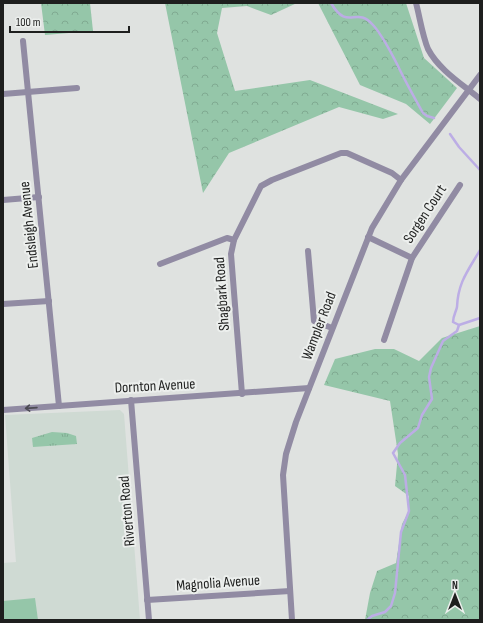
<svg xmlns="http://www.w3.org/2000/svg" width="483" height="623" viewBox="0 0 483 623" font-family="'Sofia Sans Condensed',sans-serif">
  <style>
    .built { fill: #cfdad3 }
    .grass { fill: url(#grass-tufts) }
    .forest { fill: url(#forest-crowns) }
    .pitch { fill: #95c6a9 }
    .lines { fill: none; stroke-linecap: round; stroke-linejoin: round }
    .stream { stroke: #bcade5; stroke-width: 2.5 }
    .minor { stroke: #918ba3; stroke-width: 6 }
    .oneway { stroke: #4c4a53 }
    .labels { text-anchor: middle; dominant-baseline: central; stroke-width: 4; stroke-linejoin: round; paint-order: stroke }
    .street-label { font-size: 15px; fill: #1e1f1e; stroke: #ecefed }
  </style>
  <defs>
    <pattern id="grass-tufts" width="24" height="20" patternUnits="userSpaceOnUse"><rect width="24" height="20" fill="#95c6a9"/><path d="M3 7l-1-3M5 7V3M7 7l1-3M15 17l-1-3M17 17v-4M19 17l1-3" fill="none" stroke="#80aa91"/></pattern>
    <pattern id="forest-crowns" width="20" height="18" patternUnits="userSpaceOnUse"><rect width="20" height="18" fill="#95c6a9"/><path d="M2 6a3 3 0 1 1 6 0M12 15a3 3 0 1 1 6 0" fill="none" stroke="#80aa91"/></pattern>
  </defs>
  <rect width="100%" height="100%" fill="#dfe2e0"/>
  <!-- built -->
  <path class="built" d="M120,410L124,414L140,620H3V563L16,562L5,415Z"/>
  <!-- grass -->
  <path class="grass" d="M52,432L67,433L76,436L77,444L33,447L32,438Z"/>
  <!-- forest -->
  <g class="forest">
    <path d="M41,3H90L93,31L45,35Z"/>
    <path d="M165,3H297L271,15L247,6L222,8L217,33L235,91L310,80L398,114L383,119L339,107L229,153L203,193Z"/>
    <path d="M318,3H406L424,58L457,88L430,124L406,104L360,85Z"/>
    <path d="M480,326V620H365L370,593L377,571L396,563L402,524L409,511V496L395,486L398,454L390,401L324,385L335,359L375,349H394L419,361L442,338Z"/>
  </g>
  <!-- pitch -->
  <path class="pitch" d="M35,598L38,620H3V601Z"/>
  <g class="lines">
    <!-- stream -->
    <g class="stream">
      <path d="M331,3C348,32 356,5 373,25C383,36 390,51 397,64C405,81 414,97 423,113L427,116L434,118"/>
      <path d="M450,134L459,147L480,170"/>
      <path d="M480,250C468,271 458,282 457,307C456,312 453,316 453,322L459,325L480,318"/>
      <path d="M367,620L372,616L385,612L391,606L395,593L401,532L409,511L405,475L393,453L400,443L418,428L422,415L432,399L429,377L431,368L443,341L457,331L459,325"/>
    </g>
    <!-- minor -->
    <g class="minor">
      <path d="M416,3C420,18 422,34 428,49C439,70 462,84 480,99"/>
      <path d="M23,41L59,406"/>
      <path d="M3,94L77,88"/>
      <path d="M3,200L39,197"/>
      <path d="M368,237L412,258"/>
      <path d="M308,251L314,321L332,328"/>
      <path d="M160,264L227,238L234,240"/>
      <path d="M3,304L49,301"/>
      <path d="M384,340L412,258L460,185"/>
      <path d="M242,394L231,254L234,240L261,186L272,180L341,153H347L392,173L401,180"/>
      <path d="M131,400L149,620"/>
      <path d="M3,410L309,388"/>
      <path d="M147,600L290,591"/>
      <path d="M292,620L283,475L286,454L296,422L372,228L401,180L480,75"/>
    </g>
  </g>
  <!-- one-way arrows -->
  <defs><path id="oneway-shaft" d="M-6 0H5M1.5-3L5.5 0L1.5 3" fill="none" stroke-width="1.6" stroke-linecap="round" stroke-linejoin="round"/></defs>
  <use class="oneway" href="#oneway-shaft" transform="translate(31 408) rotate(176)"/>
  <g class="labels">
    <!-- street labels -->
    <g class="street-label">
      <text transform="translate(425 214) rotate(-57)">Sorgen Court</text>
      <text transform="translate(29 225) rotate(-96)">Endsleigh Avenue</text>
      <text transform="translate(222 294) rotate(-94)">Shagbark Road</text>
      <text transform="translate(319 326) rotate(-69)">Wampler Road</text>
      <text transform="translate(155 386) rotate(-3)">Dornton Avenue</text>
      <text transform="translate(127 511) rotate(-95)">Riverton Road</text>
      <text transform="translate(218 583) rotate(-4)">Magnolia Avenue</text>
    </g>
  </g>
  <!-- border -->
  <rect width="483" height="623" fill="none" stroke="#1e1f1e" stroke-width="8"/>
  <!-- north arrow -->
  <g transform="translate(455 595)" stroke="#ecefed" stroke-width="3" paint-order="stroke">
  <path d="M0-3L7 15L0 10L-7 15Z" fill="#1e1f1e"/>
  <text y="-6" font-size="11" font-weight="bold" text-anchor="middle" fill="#1e1f1e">N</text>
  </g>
  <!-- scale -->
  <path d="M10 26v6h119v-6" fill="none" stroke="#1e1f1e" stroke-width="2"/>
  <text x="16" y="26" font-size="12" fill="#1e1f1e" stroke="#ecefed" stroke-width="3" paint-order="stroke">100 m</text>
</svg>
